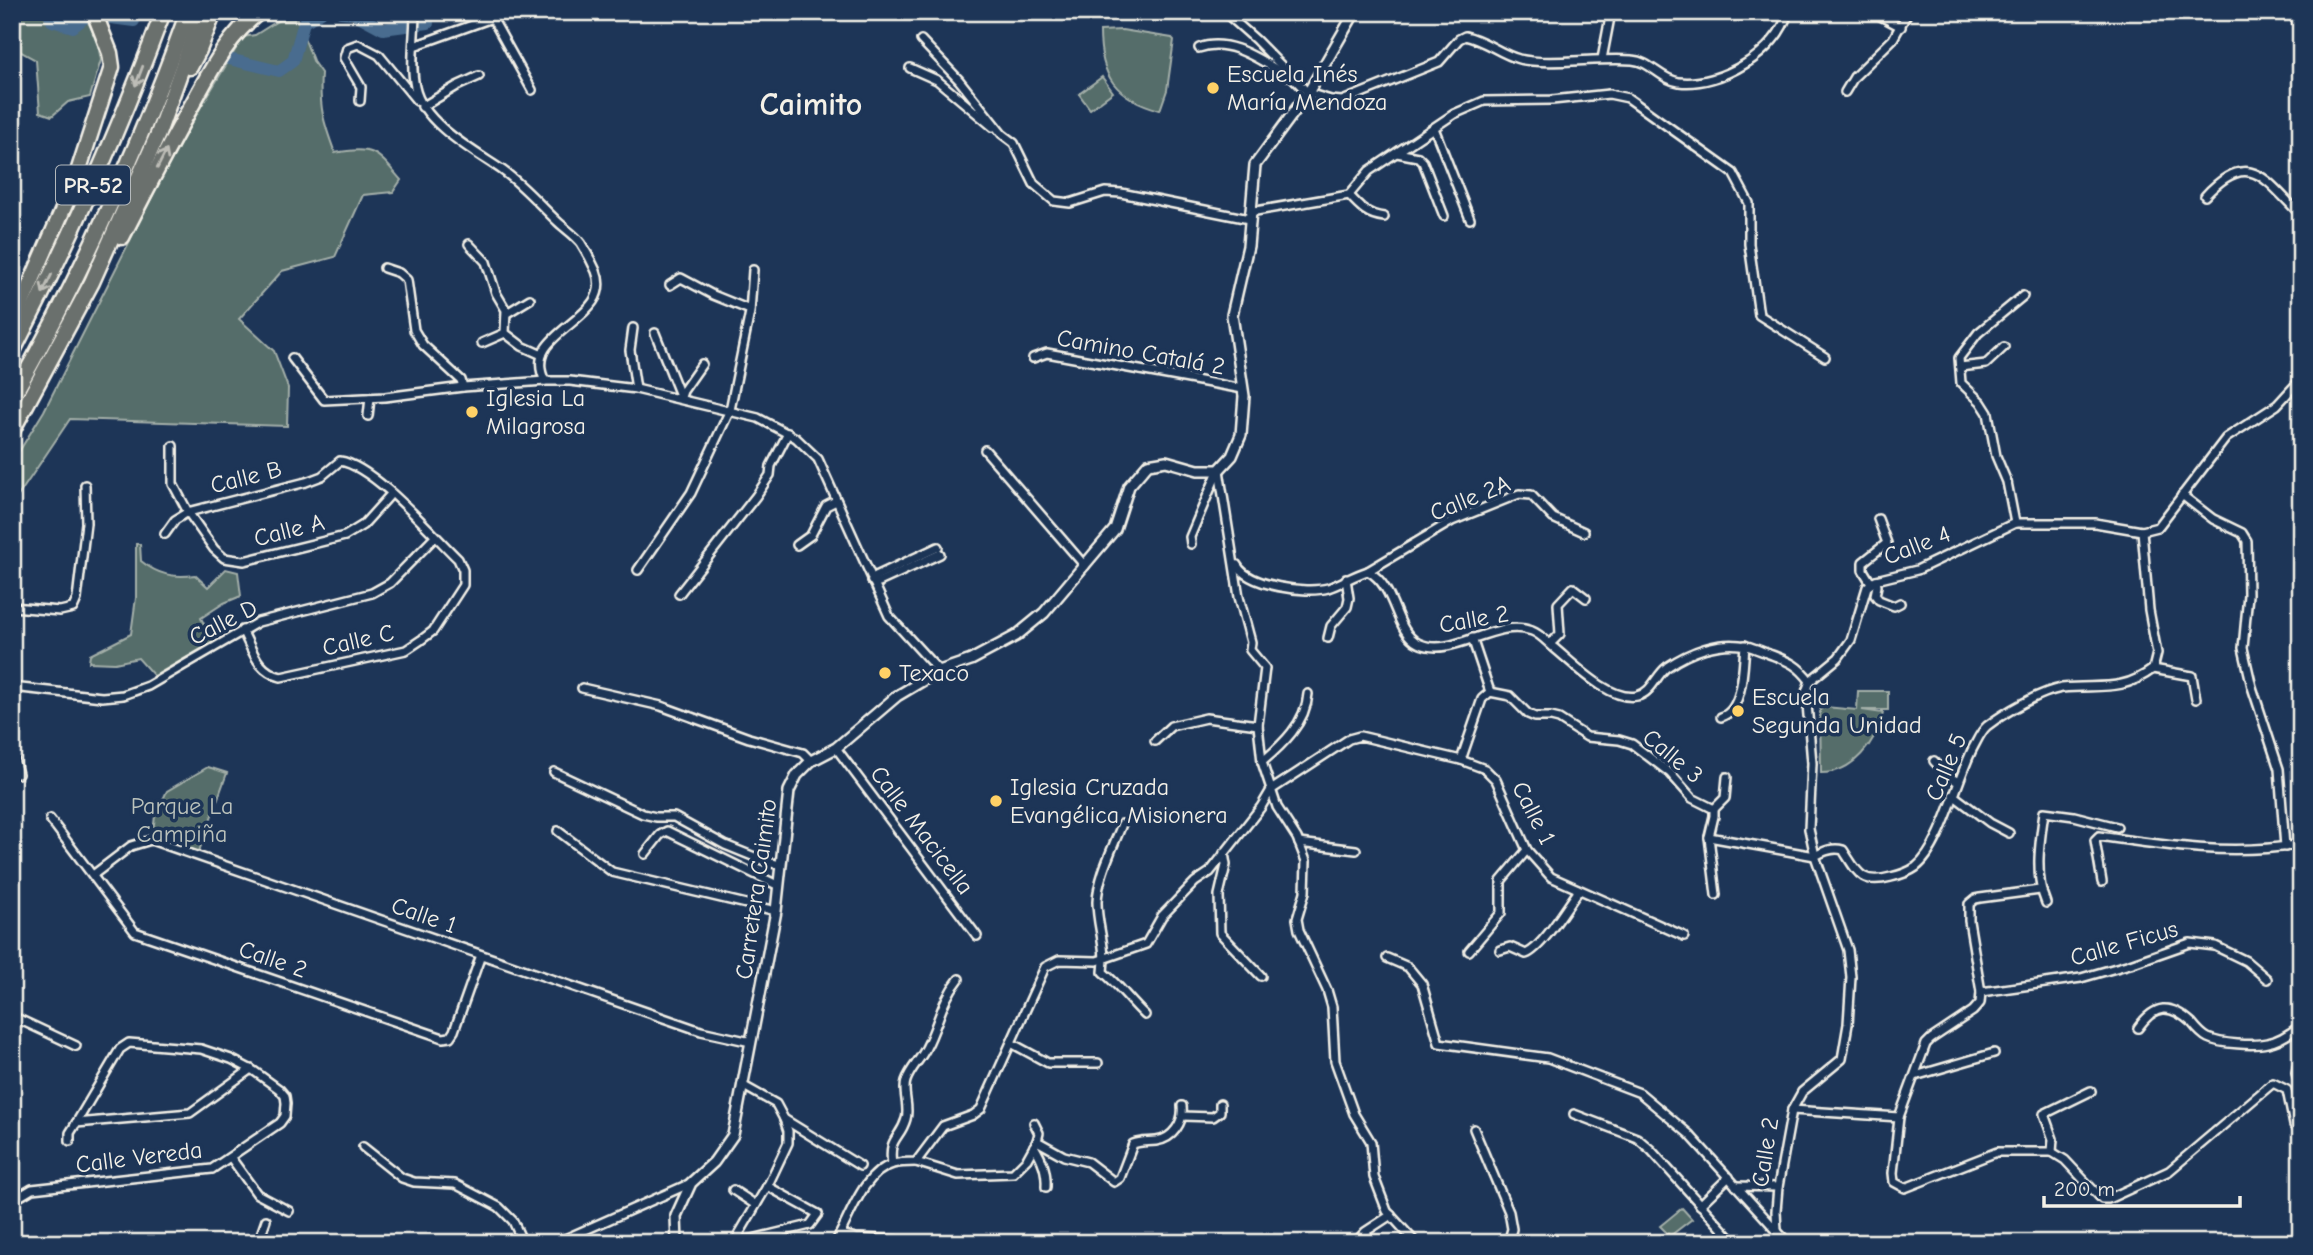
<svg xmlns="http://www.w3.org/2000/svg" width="2313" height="1255" viewBox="0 0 2313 1255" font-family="'Comic Neue',sans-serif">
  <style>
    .green { fill: #546d6a; stroke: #a4afa9; stroke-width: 2 }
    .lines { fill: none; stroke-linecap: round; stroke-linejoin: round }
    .stream { stroke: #8da1b3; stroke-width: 2 }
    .river { stroke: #486c8f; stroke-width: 12 }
    .minor-casing { stroke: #f4f1e8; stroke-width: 12 }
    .tertiary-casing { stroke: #f4f1e8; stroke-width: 14 }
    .motorway-casing { stroke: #f4f1e8; stroke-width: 19 }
    .minor { stroke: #1d3557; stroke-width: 7 }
    .tertiary { stroke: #1d3557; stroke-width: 9 }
    .motorway { stroke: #6b706d; stroke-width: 14 }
    .oneway { stroke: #bdbdb7 }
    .poi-dot { fill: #ffd166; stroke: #1d3557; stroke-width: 2.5 }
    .labels { text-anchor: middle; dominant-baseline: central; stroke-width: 7; stroke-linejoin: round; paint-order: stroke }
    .shield { fill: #1d3557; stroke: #b4b9bc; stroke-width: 2 }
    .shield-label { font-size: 23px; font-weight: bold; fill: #f4f1e8 }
    .poi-label { font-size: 24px; fill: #f4f1e8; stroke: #1d3557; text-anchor: start }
    .street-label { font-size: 24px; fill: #f4f1e8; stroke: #1d3557 }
    .park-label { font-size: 24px; fill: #bcc3bc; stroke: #1d3557 }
    .district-label { font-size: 32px; font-weight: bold; fill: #f4f1e8; stroke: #1d3557 }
  </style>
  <rect width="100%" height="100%" fill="#1d3557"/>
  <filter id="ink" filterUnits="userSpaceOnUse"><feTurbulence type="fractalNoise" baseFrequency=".0143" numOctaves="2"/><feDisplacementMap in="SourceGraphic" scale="14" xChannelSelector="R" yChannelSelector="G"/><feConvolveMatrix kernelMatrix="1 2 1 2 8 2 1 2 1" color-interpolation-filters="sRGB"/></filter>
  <g filter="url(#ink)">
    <!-- green -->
    <g class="green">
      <path d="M12,12H83L97,40L101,60L90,97L68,102L52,116L40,112L36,60L12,47Z"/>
      <path d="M297,19L314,63L321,73C319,107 323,121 335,153C373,145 377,152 401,180L393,192L363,195L335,257L282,271L239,319L274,351L288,388L287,426L70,419L12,505V463L44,411L160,181L196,115L243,37L255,35L279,20Z"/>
      <path d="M1122,30L1172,38L1174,40L1167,90L1160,110C1116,98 1100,77 1100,31Z"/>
      <path d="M1102,77L1113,92L1090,109L1079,94Z"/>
      <path d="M136,544H140L141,561C158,575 174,578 195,575L208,587L226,569L238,572L241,596L224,603L201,618L213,642L154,676L138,658L115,663L89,662L90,655L131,634L136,598Z"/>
      <path d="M1858,691H1888V710H1862L1883,713C1876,743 1853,773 1821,773L1820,710L1825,707L1857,710Z"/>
      <path d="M208,767L227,773L198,854L152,839L155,816L167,791Z"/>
      <path d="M1682,1208L1692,1219L1670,1236L1660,1226Z"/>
    </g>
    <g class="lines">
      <!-- stream -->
      <path class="stream" d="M428,23L447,12"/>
      <!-- river -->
      <g class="river">
        <path d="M49,12L52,21L73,27L88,15L134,21"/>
        <path d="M341,12L353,13L383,29L428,23"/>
        <path d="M229,59L279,71L293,61L304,22L321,12"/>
      </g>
      <defs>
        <g id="minor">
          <path d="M415,12C415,35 410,65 415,87C422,123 474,151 502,170C522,184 539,204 557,221C564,228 575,235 581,243C586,251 592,262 596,271C616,321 519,330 545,381"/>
          <path d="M1222,12L1229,16L1256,40L1308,93L1331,100L1342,101L1439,62L1459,39L1465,36C1485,40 1500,54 1519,59C1550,66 1598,57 1632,60C1650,61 1661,80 1679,82C1720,87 1778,52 1788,12"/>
          <path d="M1873,12L1901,27"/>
          <path d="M2297,12V23L2301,33"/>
          <path d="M492,18L532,90"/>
          <path d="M921,40L959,80L1002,134L1014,143L1034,184L1054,201L1070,203L1105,192L1121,193L1249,219"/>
          <path d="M414,46L492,18L515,12"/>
          <path d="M1199,48C1230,36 1262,62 1288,76"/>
          <path d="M1602,59L1611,12"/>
          <path d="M910,68L937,80L993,127"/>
          <path d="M1845,92L1854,77L1893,39L1908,12"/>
          <path d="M360,101L361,87L344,58L347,48L358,44L379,55L417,101"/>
          <path d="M422,107L457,86L479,76"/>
          <path d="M1434,128L1470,219"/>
          <path d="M1397,153L1418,157L1423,162L1444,216"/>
          <path d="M1349,195C1360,207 1367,215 1384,217"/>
          <path d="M2205,196C2250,147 2266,181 2301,215"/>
          <path d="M1250,212L1349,195L1369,171L1454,114L1484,101L1552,100L1609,94L1628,98L1733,173L1749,203V244L1759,315L1825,357"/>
          <path d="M469,244L486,262L496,293L506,310L505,333L522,346L542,355"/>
          <path d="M384,268L399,273L407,280L414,330L423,345L461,380L463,387"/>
          <path d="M670,285L681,278L713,295L750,310"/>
          <path d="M507,313L530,299"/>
          <path d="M633,328L630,350L636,389"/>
          <path d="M655,333L681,398"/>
          <path d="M482,343L505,333"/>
          <path d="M292,358L324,400L385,397L463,387L545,381H570L636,389L758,418L796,438L818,459L889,616L939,671"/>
          <path d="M1033,358L1047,353L1243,389"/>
          <path d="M1960,367L1986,364L2004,347"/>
          <path d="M681,397L683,391L702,364"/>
          <path d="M368,416L370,398"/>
          <path d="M173,446V484L188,512L214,549L224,558L244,561L345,536L363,525L391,494"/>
          <path d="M985,450L1085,566"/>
          <path d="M1219,470L1239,597L1251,642L1250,650L1265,668L1258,725L1262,762L1277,807L1297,838L1306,861L1305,892L1297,919L1299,930L1327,990L1332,1007L1335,1061L1354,1114L1371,1142L1374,1177L1387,1211L1416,1243"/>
          <path d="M2182,495L2213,519L2242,533L2247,541L2248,595L2243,648L2252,687L2279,769L2285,847"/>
          <path d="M2015,523L2007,482L1996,456L1988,413L1981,402L1961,383L1959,358L1978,333L2023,296"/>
          <path d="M165,534L175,520L188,512L306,482L322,476L340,461C374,466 432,534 458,559L463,570V585L433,631L421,640L406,650L281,677C257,671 253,651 242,630"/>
          <path d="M1191,544L1190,537L1218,471"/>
          <path d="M797,545L811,535L826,506L836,501"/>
          <path d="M1237,565C1248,586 1306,594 1328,588C1341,584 1354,575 1368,571C1397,587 1394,631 1418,643C1452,660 1495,617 1532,631C1540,634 1546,641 1553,647C1573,663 1610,702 1637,696C1652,693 1656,675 1667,667C1689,652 1719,640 1747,646C1755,648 1763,652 1772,655C1790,662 1798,665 1810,681"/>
          <path d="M638,570L691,493L730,410L750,312L753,270"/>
          <path d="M1368,571L1452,521L1519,494L1531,495L1553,518L1584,532"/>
          <path d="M1876,580L1877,586L1875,595L1879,600L1894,606L1900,603"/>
          <path d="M872,581L876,576L938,547"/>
          <path d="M872,581L879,582L940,554"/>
          <path d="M1871,583L1863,570V562L1887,543L1878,519"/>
          <path d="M679,594L756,496L770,475L771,466L788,433"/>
          <path d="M12,607L60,611L73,608L77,599L86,523L85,485"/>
          <path d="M1328,638L1331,626L1347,607L1349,598L1346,579"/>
          <path d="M1472,638L1490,692"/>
          <path d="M1550,644L1560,634L1558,604L1573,588L1586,598"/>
          <path d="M2153,669L2192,676L2196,699"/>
          <path d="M12,687L102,697L123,695L148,686L258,622L372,593L390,583L435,537"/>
          <path d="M582,688L661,706L749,738L803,753L811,761"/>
          <path d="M12,713L14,687"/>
          <path d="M1721,717C1744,710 1743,666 1745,645"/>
          <path d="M1155,741L1171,726L1206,718L1258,725"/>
          <path d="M836,748L977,936"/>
          <path d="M12,751L18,774"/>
          <path d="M1461,760L1482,699L1490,692L1510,696L1528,714L1535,717H1551L1559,719L1587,737L1619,740L1632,744L1670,773L1692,798L1714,809V816L1709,837L1716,895"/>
          <path d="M1934,761L1947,775L1958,782"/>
          <path d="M1262,762C1282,745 1306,723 1308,694"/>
          <path d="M554,772L643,814L656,817H674L725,845L767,862L780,865"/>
          <path d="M1953,795L1990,823L2009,833"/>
          <path d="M1714,809L1725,798L1727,777"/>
          <path d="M50,819L135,932L443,1038L450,1037L454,1031L481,955"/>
          <path d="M1122,824C1113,848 1098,876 1097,902C1097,926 1107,948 1103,972C1119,985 1130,1001 1145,1015"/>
          <path d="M558,831L612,872L776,911"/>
          <path d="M1709,837L1815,856C1824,851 1833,847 1843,850C1858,873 1861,885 1891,877C1900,875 1909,872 1916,867C1941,848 1957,779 1973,748C1977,741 1981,731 1987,726C2004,713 2041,691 2062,688C2099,684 2121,693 2153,669L2157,653L2149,610L2142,531"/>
          <path d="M1299,843L1356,850"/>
          <path d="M1224,853L1226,865L1219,895L1220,933L1261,976"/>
          <path d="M645,854L660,835L667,831L779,886"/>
          <path d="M93,875L131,846L151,840L701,1031L751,1042"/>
          <path d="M2102,882L2095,840L2099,836C2166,846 2234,856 2301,844"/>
          <path d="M2040,890L1980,898L1975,899L1969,904V921L1981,992L1980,1003L1973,1011L1931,1039L1926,1044L1899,1117L1893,1173L1894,1182L1905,1188L1997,1152H2052L2065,1160L2098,1195L2102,1199H2108L2169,1171L2273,1083L2287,1090L2294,1125"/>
          <path d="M2046,903C2034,876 2040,841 2044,812L2074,816L2117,827"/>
          <path d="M1500,950L1510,947L1526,954C1542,948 1566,908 1577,893V889"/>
          <path d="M1469,951L1501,913V881L1527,850"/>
          <path d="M1387,958L1408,967L1422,984L1439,1043L1548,1058L1640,1093L1689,1134L1788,1243"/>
          <path d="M1981,992L2081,978L2130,964L2190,943L2215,946L2246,961L2267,979"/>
          <path d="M12,1016L76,1046"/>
          <path d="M2138,1028C2155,1004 2170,1003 2192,1023C2196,1028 2202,1035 2208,1038C2220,1044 2254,1046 2267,1043C2280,1041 2291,1033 2301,1025"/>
          <path d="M1011,1043L1048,1063H1098"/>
          <path d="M2301,1048L2296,1073L2301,1088"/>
          <path d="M1915,1076L1994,1053"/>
          <path d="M742,1085L776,1104L784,1119L860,1166"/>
          <path d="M1792,1110L1899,1117"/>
          <path d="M1574,1114L1637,1138L1651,1150L1735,1243"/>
          <path d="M1183,1116L1213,1117L1220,1112V1104"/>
          <path d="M76,1123L190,1113L251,1069"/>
          <path d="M1034,1123L1039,1133L1037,1141"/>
          <path d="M1474,1129L1509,1212L1512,1229L1508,1243"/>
          <path d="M1034,1146C1042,1159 1047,1171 1046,1187"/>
          <path d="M363,1147L402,1178L414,1182L455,1184L499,1207L513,1221L523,1243"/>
          <path d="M2052,1152L2053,1139L2044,1114L2091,1091"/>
          <path d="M231,1158L257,1194L289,1211"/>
          <path d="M916,1162L958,1175L1013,1173L1027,1159L1037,1141L1064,1156L1088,1162L1114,1182L1120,1178L1133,1144C1141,1141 1147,1142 1156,1141C1173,1139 1184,1122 1182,1106"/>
          <path d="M892,1164C888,1137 900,1140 906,1119C910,1106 902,1093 906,1081C910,1069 921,1059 926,1048C939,1023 941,1001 959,979"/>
          <path d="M1736,1186L1778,1187"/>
          <path d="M733,1190L756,1205"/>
          <path d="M12,1201L32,1189L212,1169L280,1123L285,1116L286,1103L285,1096L279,1089L254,1071L231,1059L201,1049L129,1043L120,1049L75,1125L70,1133V1141"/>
          <path d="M1700,1205L1729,1177"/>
          <path d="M1777,1231L1776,1211L1778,1187L1792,1110L1802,1092L1842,1059L1848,1024L1851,977L1848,950L1815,856L1809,829L1812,763L1806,692L1810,681L1838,658L1851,640L1867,587L1876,580L1917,570L2015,523H2095L2142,531L2158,527L2226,438L2277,405L2301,379"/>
          <path d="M840,1234L856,1238L895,1240L899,1243"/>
          <path d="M740,1242L810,1225L818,1214L767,1186"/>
          <path d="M258,1243L266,1220"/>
          <path d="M556,1243L691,1183"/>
          <path d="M740,1243L739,1234L769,1183L788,1143V1131L784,1119"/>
          <path d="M835,1243C850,1218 862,1173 893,1164C900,1162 909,1162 916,1162L943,1126L973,1115L981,1109L1045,967L1059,960L1097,961L1146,944L1162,916L1195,882L1210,872L1261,807L1271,790L1349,739L1360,736L1461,760L1485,769L1496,780L1527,850L1551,877L1684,936"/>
          <path d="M1355,1243L1365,1232L1391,1215"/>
        </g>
        <path id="tertiary" d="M677,1243L676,1216L691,1183L714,1162L733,1135L776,911L789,791L797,775L811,761L836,748L897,696L939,671L971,660L1016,636L1044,613L1115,529L1129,486L1148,464L1166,461L1198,470H1219L1232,456L1241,435L1244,396L1232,315L1248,246L1255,165L1308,93L1355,12"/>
        <g id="motorway">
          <path d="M190,67L199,50L214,12"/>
          <path d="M79,169L112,67L110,53L94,12"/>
          <path d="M122,237C145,192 168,147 193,103C211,70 228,36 259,12"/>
          <path d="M12,326L74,184"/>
          <path d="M12,353C69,242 120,129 163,12"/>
          <path d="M12,398C82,275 140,145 188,12"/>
          <path d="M12,431L92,282L158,134L202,12"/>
        </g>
      </defs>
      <!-- minor casing -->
      <use href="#minor" class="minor-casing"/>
      <!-- tertiary casing -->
      <use href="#tertiary" class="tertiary-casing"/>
      <!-- motorway casing -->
      <use href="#motorway" class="motorway-casing"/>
      <!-- minor -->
      <use href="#minor" class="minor"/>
      <!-- tertiary -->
      <use href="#tertiary" class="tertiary"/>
      <!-- motorway -->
      <use href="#motorway" class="motorway"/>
    </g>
    <!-- one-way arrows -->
    <defs><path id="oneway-shaft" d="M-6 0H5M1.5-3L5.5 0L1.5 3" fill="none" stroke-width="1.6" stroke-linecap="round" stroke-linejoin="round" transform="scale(1.75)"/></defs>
    <g class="oneway">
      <use href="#oneway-shaft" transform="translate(139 76) rotate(111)"/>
      <use href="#oneway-shaft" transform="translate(162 159) rotate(-63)"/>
      <use href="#oneway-shaft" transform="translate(47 284) rotate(116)"/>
    </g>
  </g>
  <!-- markers -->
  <g class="poi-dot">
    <circle cx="1213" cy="88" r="7"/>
    <circle cx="472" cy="412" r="7"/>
    <circle cx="885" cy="673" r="7"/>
    <circle cx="1738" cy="711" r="7"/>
    <circle cx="996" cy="801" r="7"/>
  </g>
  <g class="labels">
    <!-- shield labels -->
    <rect class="shield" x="56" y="165.5" width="74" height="39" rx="5"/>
    <g class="shield-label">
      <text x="93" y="185">PR-52</text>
    </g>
    <!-- poi labels -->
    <g class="poi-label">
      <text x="1227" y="74">Escuela Inés<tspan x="1227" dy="28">María Mendoza</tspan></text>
      <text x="486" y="398">Iglesia La<tspan x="486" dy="28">Milagrosa</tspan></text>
      <text x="899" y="673">Texaco</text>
      <text x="1752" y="697">Escuela<tspan x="1752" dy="28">Segunda Unidad</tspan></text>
      <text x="1010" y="787">Iglesia Cruzada<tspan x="1010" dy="28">Evangélica Misionera</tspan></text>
    </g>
    <!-- street labels -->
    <g class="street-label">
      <text transform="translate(1141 352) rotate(10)">Camino Catalá 2</text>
      <text transform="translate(246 477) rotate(-14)">Calle B</text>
      <text transform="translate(1470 498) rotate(-22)">Calle 2A</text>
      <text transform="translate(289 530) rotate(-14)">Calle A</text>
      <text transform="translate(1917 545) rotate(-21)">Calle 4</text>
      <text transform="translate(1474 619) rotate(-10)">Calle 2</text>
      <text transform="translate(223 622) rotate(-27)">Calle D</text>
      <text transform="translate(358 640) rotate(-13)">Calle C</text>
      <text transform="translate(1673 756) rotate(40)">Calle 3</text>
      <text transform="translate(1946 767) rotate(-67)">Calle 5</text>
      <text transform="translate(1534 813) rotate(63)">Calle 1</text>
      <text transform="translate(922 830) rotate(53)">Calle Macicella</text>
      <text transform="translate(756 889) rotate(-82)">Carretera Caimito</text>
      <text transform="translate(424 915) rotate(19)">Calle 1</text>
      <text transform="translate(2124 943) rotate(-16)">Calle Ficus</text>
      <text transform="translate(273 959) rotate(19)">Calle 2</text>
      <text transform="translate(1765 1152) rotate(-81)">Calle 2</text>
      <text transform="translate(139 1157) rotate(-7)">Calle Vereda</text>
    </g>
    <!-- park labels -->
    <g class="park-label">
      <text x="182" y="806">Parque La<tspan x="182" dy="28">Campiña</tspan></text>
    </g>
    <!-- district labels -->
    <g class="district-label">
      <text x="811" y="104">Caimito</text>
    </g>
  </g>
  <!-- margin -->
  <rect width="2313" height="1255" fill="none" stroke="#1d3557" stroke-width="42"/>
  <rect x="21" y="21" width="2271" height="1213" fill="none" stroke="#f4f1e8" stroke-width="2.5" filter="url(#ink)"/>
  <!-- scale -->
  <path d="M2044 1196v10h196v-10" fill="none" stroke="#f4f1e8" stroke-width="3.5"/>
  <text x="2054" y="1196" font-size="21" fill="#f4f1e8" stroke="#1d3557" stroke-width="5" paint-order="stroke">200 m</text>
</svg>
